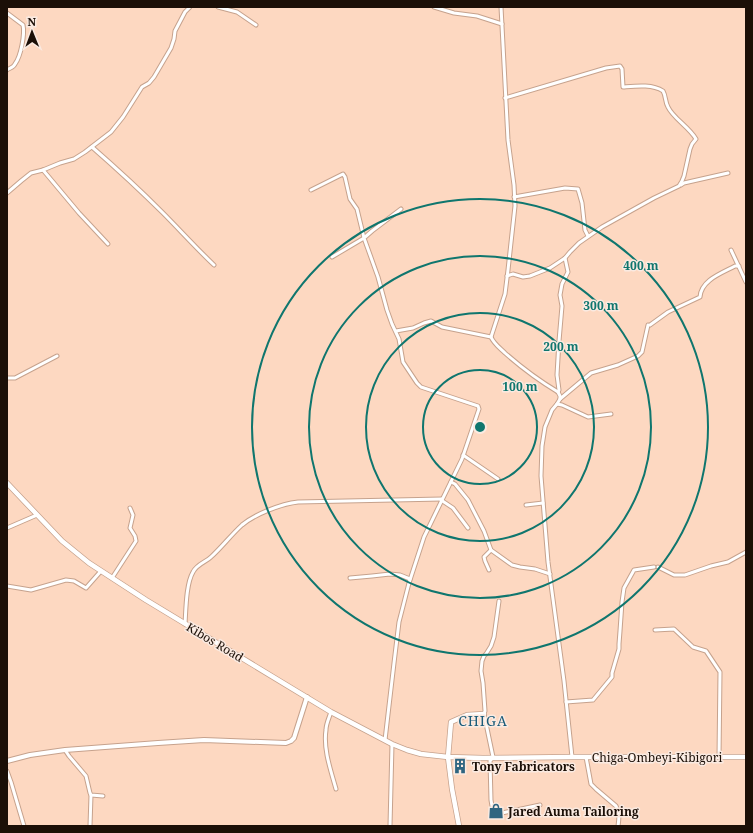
<svg xmlns="http://www.w3.org/2000/svg" width="753" height="833" viewBox="0 0 753 833" font-family="'Noto Serif',serif">
  <style>
    .lines { fill: none; stroke-linecap: round; stroke-linejoin: round }
    .street-casing { stroke: #c6a28d; stroke-width: 5 }
    .secondary-casing { stroke: #c6a28d; stroke-width: 6 }
    .primary-casing { stroke: #c6a28d; stroke-width: 6 }
    .street { stroke: #fff; stroke-width: 3 }
    .secondary { stroke: #fff; stroke-width: 4 }
    .primary { stroke: #fff; stroke-width: 4.5 }
    .ring { fill: none; stroke: #0f766e; stroke-width: 2 }
    .labels { text-anchor: middle; dominant-baseline: central; stroke-width: 3; stroke-linejoin: round; paint-order: stroke }
    .street-label { font-size: 12px; fill: #1b0f07; stroke: #faeae1 }
    .poi-label { font-size: 12px; font-weight: bold; fill: #1b0f07; stroke: #faeae1; text-anchor: start }
    .quarter-label { font-size: 14px; letter-spacing: 1px; fill: #1a5b79; stroke: #faeae1 }
    .centre { fill: #0f766e; stroke: #faeae1; stroke-width: 2 }
    .ring-label { font-size: 12px; text-anchor: middle; font-weight: bold; fill: #0f766e; stroke: #faeae1; stroke-width: 3; stroke-linejoin: round; paint-order: stroke }
  </style>
  <rect width="100%" height="100%" fill="#fdd8c1"/>
  <g class="lines">
    <defs>
      <g id="street">
        <path d="M218,7L237,12L256,25"/>
        <path d="M434,7L454,13L477,16L502,24"/>
        <path d="M501,7L508,140L514,185L515,206L508,270L505,294L491,337C494,344 500,348 505,353C522,368 538,380 558,392L560,396V399L557,404L552,410L545,427L542,446L541,476L548,562L564,681L572,757"/>
        <path d="M7,13L23,25C25,34 21,56 15,64C14,67 10,68 7,70"/>
        <path d="M505,98L606,68L620,66L622,69L623,87C636,86 652,84 663,91C666,96 665,102 668,107C673,118 689,127 696,139L692,144L690,149L684,176L682,181L679,186L654,198L602,227L579,243L570,252L565,258L550,268L530,276L523,277L513,274L507,276"/>
        <path d="M92,147C116,168 140,190 162,212C180,230 196,248 214,265"/>
        <path d="M43,170L79,213L108,244"/>
        <path d="M681,185L684,183L728,173"/>
        <path d="M311,190L343,174L345,177L350,199L357,209L364,238L332,257"/>
        <path d="M7,193L21,181L31,173L43,170L60,163L74,159L85,152L111,132L123,117L142,87L149,83L154,77L171,48L174,39L175,31L185,12L190,7"/>
        <path d="M514,197L565,188L578,189L582,203L585,230L588,236"/>
        <path d="M731,250L746,282"/>
        <path d="M650,325L668,312L700,297C701,280 722,273 735,266H739"/>
        <path d="M396,331L413,328L424,323L431,321L442,327L491,337"/>
        <path d="M7,378H15L57,356"/>
        <path d="M558,392L559,390L557,375L559,341L562,306L560,295L562,284L568,272L565,258"/>
        <path d="M560,399L591,373L618,365L638,356L642,352L648,325"/>
        <path d="M557,404L562,405L588,417L611,414"/>
        <path d="M463,455L498,479"/>
        <path d="M451,482L455,484L468,500L484,531L491,550L512,565L520,567L535,569L550,574"/>
        <path d="M441,500L453,508L468,528"/>
        <path d="M526,505L543,503"/>
        <path d="M7,528L37,515"/>
        <path d="M658,567L674,575H685L711,566L728,562L746,552"/>
        <path d="M489,570L485,561L484,557L491,550"/>
        <path d="M112,578L136,541L135,536L130,528L133,515L130,508"/>
        <path d="M350,578L372,576L390,574L400,575L410,579"/>
        <path d="M7,586L31,590L66,580L74,581L86,588L101,571"/>
        <path d="M499,601L494,637L491,646L486,654L484,656L482,661L481,671L483,683L485,711L484,714L493,757L490,761L491,800L493,812L495,814L502,813L540,805"/>
        <path d="M185,624C186,609 186,584 193,572C197,564 206,562 211,557C222,547 231,535 242,525C255,514 281,504 298,502L442,499"/>
        <path d="M655,630L674,629L693,647L706,651L720,672L719,757"/>
        <path d="M566,702L593,700L612,677V673L619,649V644L620,631L622,602L624,588L634,570L654,567"/>
        <path d="M331,712C329,718 326,724 326,730C323,749 331,771 336,789"/>
        <path d="M385,740L394,663L399,622L409,583L424,537L462,459L479,409L478,406L421,387L417,383L403,362L399,339L392,324L387,310L378,277L364,238L372,231L401,209"/>
        <path d="M65,750L69,756L86,776L90,793L91,795L103,796"/>
        <path d="M586,757L591,784L596,789L616,806C620,813 619,819 618,826"/>
        <path d="M7,771L11,782L24,826"/>
        <path d="M90,826L91,795"/>
        <path d="M390,826L392,744"/>
      </g>
      <path id="secondary" d="M7,761L30,755L65,750L158,743L204,740L286,743L291,741L294,738L307,697"/>
      <g id="primary">
        <path d="M7,483L62,541L89,563L146,600L331,712L392,744L407,750L421,754L448,757L483,758L572,757H746"/>
        <path d="M459,826L452,789L448,757L451,722L467,715L484,714"/>
      </g>
    </defs>
    <!-- street casing -->
    <use href="#street" class="street-casing"/>
    <!-- secondary casing -->
    <use href="#secondary" class="secondary-casing"/>
    <!-- primary casing -->
    <use href="#primary" class="primary-casing"/>
    <!-- street -->
    <use href="#street" class="street"/>
    <!-- secondary -->
    <use href="#secondary" class="secondary"/>
    <!-- primary -->
    <use href="#primary" class="primary"/>
  </g>
  <!-- distance rings -->
  <g class="ring">
    <circle cx="480" cy="427" r="57"/>
    <circle cx="480" cy="427" r="114"/>
    <circle cx="480" cy="427" r="171"/>
    <circle cx="480" cy="427" r="228"/>
  </g>
  <!-- icons -->
  <defs>
    <symbol id="building-bare" viewBox="-9 -9 18 18"><path d="M-4-6H4V6H1V3H-1V6H-4ZM-2.5-4.3h1.7v1.8h-1.7ZM.8-4.3h1.7v1.8H.8ZM-2.5-1h1.7V.8h-1.7ZM.8-1h1.7V.8H.8Z" fill="#2f6580" stroke="#faeae1" stroke-width="2.5" paint-order="stroke"/></symbol>
    <symbol id="shop-bare" viewBox="-9 -9 18 18"><path d="M-5-2.5h2.3a2.7 3.5 0 0 1 5.4 0H5L5.5 6h-11ZM-1.5-2.5h3a1.5 2.3 0 0 0-3 0Z" fill="#2f6580" stroke="#faeae1" stroke-width="2.5" paint-order="stroke"/></symbol>
  </defs>
  <g fill-rule="evenodd">
    <use href="#building-bare" x="449" y="755" width="22" height="22"/>
    <use href="#shop-bare" x="485" y="800" width="22" height="22"/>
  </g>
  <g class="labels">
    <!-- street labels -->
    <g class="street-label">
      <text transform="translate(215 642) rotate(31)">Kibos Road</text>
      <text x="657" y="757">Chiga-Ombeyi-Kibigori</text>
    </g>
    <!-- poi labels -->
    <g class="poi-label">
      <text x="472" y="766">Tony Fabricators</text>
      <text x="508" y="811">Jared Auma Tailoring</text>
    </g>
    <!-- quarter labels -->
    <g class="quarter-label">
      <text x="483" y="720">CHIGA</text>
    </g>
  </g>
  <circle cx="480" cy="427" r="6" class="centre"/>
  <g class="ring-label">
    <text x="641" y="270">400 m</text>
    <text x="601" y="310">300 m</text>
    <text x="561" y="351">200 m</text>
    <text x="520" y="391">100 m</text>
  </g>
  <!-- border -->
  <rect width="753" height="833" fill="none" stroke="#1b0f07" stroke-width="16"/>
  <!-- north arrow -->
  <g transform="translate(32 32) rotate(359)" stroke="#faeae1" stroke-width="3" paint-order="stroke">
  <path d="M0-3L7 15L0 10L-7 15Z" fill="#1b0f07"/>
  <text y="-6" font-size="11" font-weight="bold" text-anchor="middle" fill="#1b0f07">N</text>
  </g>
</svg>
